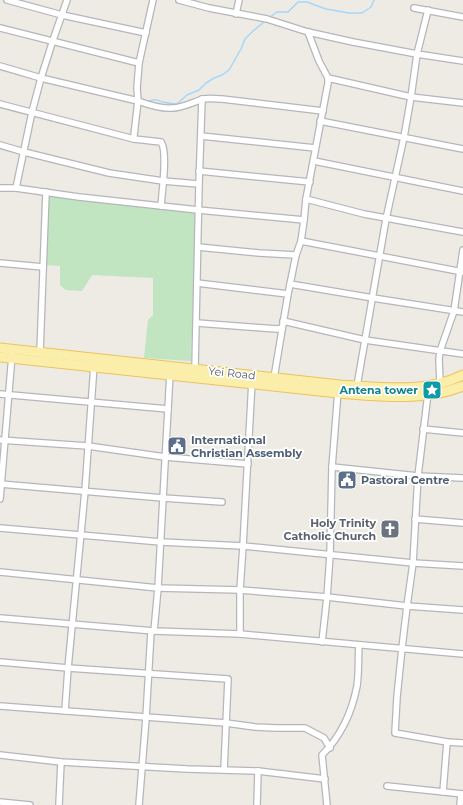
<svg xmlns="http://www.w3.org/2000/svg" width="463" height="805" viewBox="0 0 463 805" font-family="Montserrat,sans-serif">
  <style>
    .green { fill: #c1e4c1 }
    .lines { fill: none; stroke-linecap: round; stroke-linejoin: round }
    .stream { stroke: #a6d7fb; stroke-width: 1.5 }
    .street-casing { stroke: #b4b6ba; stroke-width: 8 }
    .primary-casing { stroke: #ebc35f; stroke-width: 11 }
    .street { stroke: #fff; stroke-width: 5.5 }
    .primary { stroke: #fbeeab; stroke-width: 9 }
    .labels { text-anchor: middle; dominant-baseline: central; stroke-width: 3.5; stroke-linejoin: round; paint-order: stroke }
    .street-label { font-size: 11px; fill: #5b5f63; stroke: #fff }
    .culture-label { font-size: 11px; font-weight: bold; fill: #0d838f; stroke: #fff; text-anchor: end }
    .service-label { font-size: 11px; font-weight: bold; fill: #4e5e75; stroke: #fff; text-anchor: start }
    .worship-label { font-size: 11px; font-weight: bold; fill: #5b616d; stroke: #fff; text-anchor: end }
  </style>
  <rect width="100%" height="100%" fill="#edebe3"/>
  <!-- green -->
  <path class="green" d="M48,196L196,212L191,361L144,358L148,320L153,315V278L92,275L82,291L66,290L60,285V266L46,265Z"/>
  <g class="lines">
    <!-- stream -->
    <g class="stream">
      <path d="M270,17L277,12H288L298,2H307L326,9L349,13H362L371,7L374,0"/>
      <path d="M147,102C155,98 156,100 163,102C168,103 173,104 177,104L187,95L199,90L206,83L214,78L222,75L229,70L241,49L245,39L253,31L265,21"/>
    </g>
    <defs>
      <g id="street">
        <path d="M7,0L62,15L146,33"/>
        <path d="M153,0L139,63L137,88L138,101L134,135V139L161,142C168,151 162,192 161,206"/>
        <path d="M179,0L209,8L267,19L308,32L353,42L417,54L463,61"/>
        <path d="M414,8L463,17"/>
        <path d="M236,14L239,0"/>
        <path d="M0,28L139,63"/>
        <path d="M0,66L41,78L138,101C149,105 161,109 172,108C183,108 193,102 203,99C209,98 216,99 222,99L323,111"/>
        <path d="M328,78L411,97L463,103"/>
        <path d="M0,104L134,139"/>
        <path d="M320,121L463,149"/>
        <path d="M201,136L315,148"/>
        <path d="M0,145L24,152L109,173L163,181L199,184"/>
        <path d="M314,161L463,191"/>
        <path d="M199,171L310,182"/>
        <path d="M0,188H16L79,197L198,210L304,220"/>
        <path d="M16,188L32,112L41,78L53,40L67,0"/>
        <path d="M306,199L364,214L463,232"/>
        <path d="M301,241L463,272"/>
        <path d="M198,247L259,253L296,255"/>
        <path d="M0,263L43,267"/>
        <path d="M197,283L288,294"/>
        <path d="M290,284L373,298L463,312"/>
        <path d="M283,321L365,340L463,354"/>
        <path d="M197,323L263,328L278,329L282,328"/>
        <path d="M40,352L46,192"/>
        <path d="M195,369L199,184L202,99"/>
        <path d="M274,378L288,294L296,255L301,241L304,220L306,199L328,83V78L319,61L308,32"/>
        <path d="M440,384L439,359L440,351L454,311L463,250"/>
        <path d="M357,386L386,219L404,137L411,97L417,54L428,10"/>
        <path d="M428,393L418,476L413,563L407,606L402,648L397,697L395,733L447,742L463,743"/>
        <path d="M0,394L168,409"/>
        <path d="M423,429L463,433"/>
        <path d="M0,440L88,446L165,457L248,464"/>
        <path d="M332,467L418,476L463,478"/>
        <path d="M0,484L163,498L222,502"/>
        <path d="M0,499L12,355"/>
        <path d="M415,519L463,523"/>
        <path d="M0,528L161,542L243,546L413,563L463,566"/>
        <path d="M0,572L158,588L240,590L327,597L407,606L463,610"/>
        <path d="M0,618L154,631L240,634L463,654"/>
        <path d="M154,631L158,588L170,373"/>
        <path d="M240,634V590L243,546L252,381"/>
        <path d="M322,642L327,597L330,555L332,467L338,391"/>
        <path d="M0,662L68,668L228,679L224,770"/>
        <path d="M0,706L226,723L255,727L276,728H305L324,738L330,748"/>
        <path d="M65,711L68,668L85,491L94,365"/>
        <path d="M0,755L61,762L187,769L258,771L325,779"/>
        <path d="M387,786L463,794"/>
        <path d="M443,792L447,742"/>
        <path d="M0,802L30,805"/>
        <path d="M59,805L61,762"/>
        <path d="M139,805L146,718L151,631"/>
        <path d="M257,805L258,771"/>
        <path d="M327,805L322,755C341,736 352,712 357,686C359,673 358,658 359,645"/>
        <path d="M460,805L461,794"/>
      </g>
      <g id="primary">
        <path d="M0,348L340,385C381,387 425,394 463,375"/>
        <path d="M0,357L338,393C378,396 425,402 463,386"/>
      </g>
    </defs>
    <!-- street casing -->
    <use href="#street" class="street-casing"/>
    <!-- primary casing -->
    <use href="#primary" class="primary-casing"/>
    <!-- street -->
    <use href="#street" class="street"/>
    <!-- primary -->
    <use href="#primary" class="primary"/>
  </g>
  <!-- icons -->
  <defs>
    <symbol id="sight-square" viewBox="-11 -11 22 22"><rect x="-9" y="-9" width="18" height="18" rx="4" fill="#0f9aa8" stroke="#fff"/><path d="M0-6L1.8-2.2L6-1.7L2.9 1.2L3.7 5.4L0 3.3L-3.7 5.4L-2.9 1.2L-6-1.7L-1.8-2.2Z" fill="#fff"/></symbol>
    <symbol id="civic-square" viewBox="-11 -11 22 22"><rect x="-9" y="-9" width="18" height="18" rx="4" fill="#5c6f8a" stroke="#fff"/><path d="M-.6-6.5H3V-4.5H.6V-3L4-1V1h2V6H-6V1h2V-1L-.6-3ZM-1.2 2.5V6h2.4V2.5Z" fill="#fff"/></symbol>
    <symbol id="church-square" viewBox="-11 -11 22 22"><rect x="-9" y="-9" width="18" height="18" rx="4" fill="#6b7280" stroke="#fff"/><path d="M-1.2-6h2.4v3.5h3.3v2.4h-3.3V6h-2.4V-.1h-3.3v-2.4h3.3Z" fill="#fff"/></symbol>
  </defs>
  <g fill-rule="evenodd">
    <use href="#sight-square" x="421" y="379" width="22" height="22"/>
    <use href="#civic-square" x="166" y="435" width="22" height="22"/>
    <use href="#civic-square" x="336" y="469" width="22" height="22"/>
    <use href="#church-square" x="379" y="518" width="22" height="22"/>
  </g>
  <g class="labels">
    <!-- street labels -->
    <g class="street-label">
      <text transform="translate(232 373) rotate(6)">Yei Road</text>
    </g>
    <!-- culture labels -->
    <g class="culture-label">
      <text x="418" y="390">Antena tower</text>
    </g>
    <!-- service labels -->
    <g class="service-label">
      <text x="191" y="440">International<tspan x="191" dy="13">Christian Assembly</tspan></text>
      <text x="361" y="480">Pastoral Centre</text>
    </g>
    <!-- worship labels -->
    <g class="worship-label">
      <text x="376" y="523">Holy Trinity<tspan x="376" dy="13">Catholic Church</tspan></text>
    </g>
  </g>
</svg>
